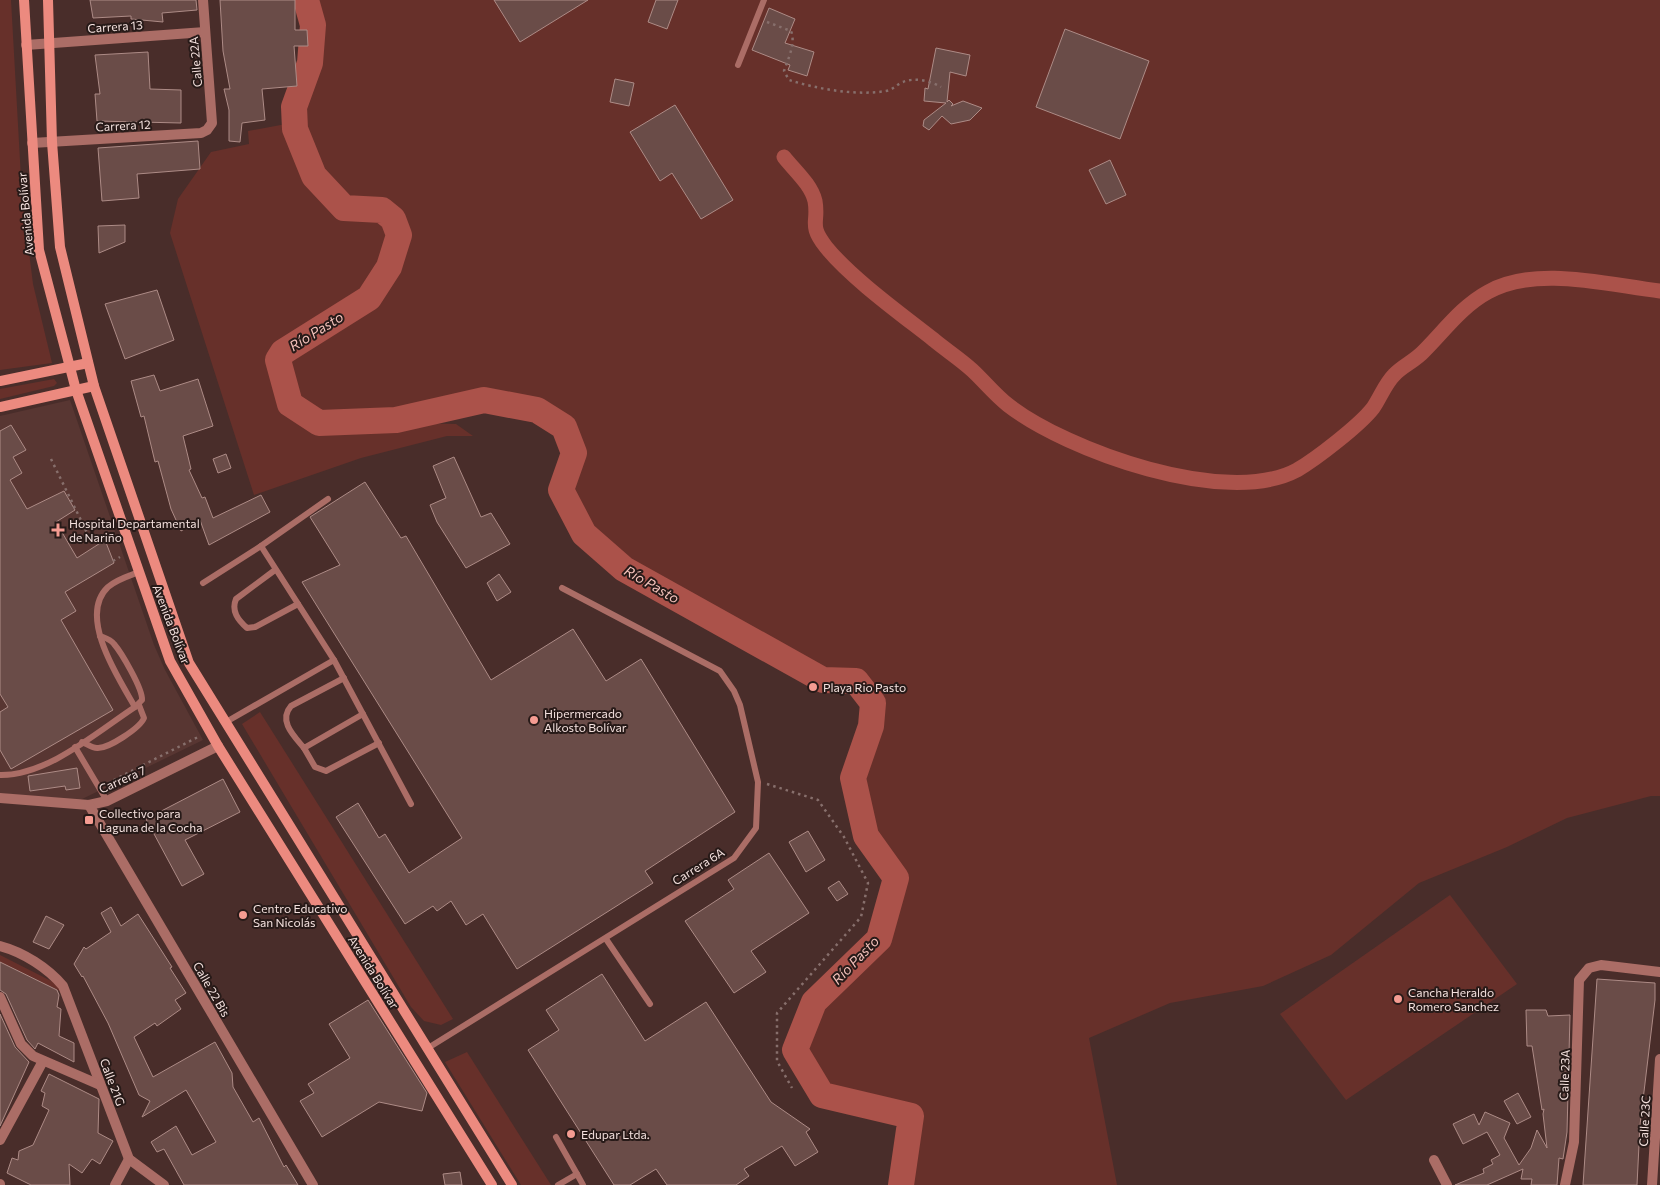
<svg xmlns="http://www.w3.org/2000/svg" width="1660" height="1185" viewBox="0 0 1660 1185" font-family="Commissioner,sans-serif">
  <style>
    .built { fill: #583632 }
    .green { fill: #67302a }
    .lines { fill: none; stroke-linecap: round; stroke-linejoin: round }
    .canal { stroke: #ab524a; stroke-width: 15 }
    .river { stroke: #ab524a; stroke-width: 26 }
    .building { fill: #6a4c48; stroke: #ad8b86 }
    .path { stroke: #876f6c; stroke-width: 2.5; stroke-dasharray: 2.5 4; stroke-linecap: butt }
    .lane { stroke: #ab6d66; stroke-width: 6 }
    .street { stroke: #ab6d66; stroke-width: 10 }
    .secondary { stroke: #ec8a7f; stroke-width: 10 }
    .poi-dot { fill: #f59c92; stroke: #271a18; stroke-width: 2 }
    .labels { text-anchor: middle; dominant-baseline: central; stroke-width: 4; stroke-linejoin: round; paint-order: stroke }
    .street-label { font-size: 12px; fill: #f4e1de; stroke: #271a18 }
    .poi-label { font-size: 12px; fill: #f4e1de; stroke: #271a18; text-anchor: start }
    .water-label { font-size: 14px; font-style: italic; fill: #f5c2bb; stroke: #271a18 }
  </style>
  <rect width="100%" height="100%" fill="#492d2a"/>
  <!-- built -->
  <path class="built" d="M70,400L154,645L165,670L203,740L76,802L0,793V416Z"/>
  <!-- green -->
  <g class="green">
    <path d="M0,0H11L22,196L33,284L52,363L0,370Z"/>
    <path d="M312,0H1660V796H1651L1567,818L1507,847L1419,883L1331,955L1263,986L1170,1003L1089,1038L1117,1185H901L910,1116L822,1095L795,1050L819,996L879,939L896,878L866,836L853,778L871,726L873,703L856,681L823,680L624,569L584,534L567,491L581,458L568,425L544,402L494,389L396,416L317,415L292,398L281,357L331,323L371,300L401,257L408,229L388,207L347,205L316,173L298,128V109L316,64L319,27Z"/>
    <path d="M286,124L318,186L343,213L376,212L392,222C403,307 311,308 275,360L287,407L311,423L335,429L411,423L456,424L473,436H447L361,458L254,495L170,233L178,199L211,152L249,144L248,131Z"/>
    <path d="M54,379L57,383L54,386L0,399V389Z"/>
    <path d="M260,712L453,1019L441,1025L424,1021L411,1007L242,724Z"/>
    <path d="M1450,895L1517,984L1346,1100L1280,1014Z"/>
    <path d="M0,955L59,985L60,991L0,962Z"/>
    <path d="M467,1052L551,1185H521L445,1062Z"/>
  </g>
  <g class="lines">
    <!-- canal -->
    <path class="canal" d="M784,157C794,170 811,184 815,201C819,223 808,224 826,247C851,278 901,314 934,340C946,350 960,359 972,370C984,381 995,395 1008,405C1067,451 1227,508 1297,470C1316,459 1360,425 1373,408C1380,398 1385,384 1394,375C1402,366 1415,361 1424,351C1444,331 1462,306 1488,292C1536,265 1608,285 1660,291"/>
    <!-- river -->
    <path class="river" d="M306,0L313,25L310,63L294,107L295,129L314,176L344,208L382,210L393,219L399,235L389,267L369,298L283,352L278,360L290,404L319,423L396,420L484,400L537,410L564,427L574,453L561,490L584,534L624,569L823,680L856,681L873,703L871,726L853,778L866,836L896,878L879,939L814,1002L795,1050L822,1095L911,1116L901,1185"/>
  </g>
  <!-- building -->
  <g class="building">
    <path d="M90,0H196L197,10L162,13L163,22L131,19V16L93,18Z"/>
    <path d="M220,0H295V30H307L308,46H294L297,86L262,89L265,120L242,123L240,142L229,141V110L224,89H230L223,51Z"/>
    <path d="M494,0H588L520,42Z"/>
    <path d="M656,0H678L667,29L648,22Z"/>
    <path d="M769,8L795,19L785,43L814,52L807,76L788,70L790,65L752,50Z"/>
    <path d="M1065,29L1149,61L1120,139L1036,107Z"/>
    <path d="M936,48L970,55L966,76L950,72L947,102L949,100L953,104L951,106L963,101L982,108L970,120L951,124L942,116L929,130L923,126L924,120L946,103L924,101L925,88L928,89Z"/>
    <path d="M148,52L150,89L181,90V123L97,121L95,94H100L95,55Z"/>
    <path d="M615,79L634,83L629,106L610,102Z"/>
    <path d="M675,105L733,200L701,219L672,173L660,181L630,132Z"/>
    <path d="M198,141L200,169L137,174L139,198L102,201L98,148Z"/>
    <path d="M1110,160L1126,195L1106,204L1089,170Z"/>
    <path d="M125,225V242L99,253L98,226Z"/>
    <path d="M157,290L174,340L125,359L105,304Z"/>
    <path d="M154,375L160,391L198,379L213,426L183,436L191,469L189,470L202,498L205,497L213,518L261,495L270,512L209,545L200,520L181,531L171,509L158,461L155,462L144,416L141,417L131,381Z"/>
    <path d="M11,425L26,450L13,457L22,473L10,480L27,509L64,491L75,510L56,522L77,558L105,540L114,563L65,592L76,611L61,620L113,710L11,769L0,750V712L8,707L0,694V431Z"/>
    <path d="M226,454L231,468L218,473L213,459Z"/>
    <path d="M454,457L481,517L491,513L510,544L466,568L437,522L430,505L446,498L433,466Z"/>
    <path d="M365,482L401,538L406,536L491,680L573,629L606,681L641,659L735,812L645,871L653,883L517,969L483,914L466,925L451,901L437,911L433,906L405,924L336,817L358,803L379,838L385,834L409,873L462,838L302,582L340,565L310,517Z"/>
    <path d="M499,574L511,592L497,601L487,583Z"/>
    <path d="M77,768L80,788L66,790L65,786L30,791L28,776Z"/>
    <path d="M223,779L240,812L185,840L204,874L182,886L146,819Z"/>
    <path d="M808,831L825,860L806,872L789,842Z"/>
    <path d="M769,853L809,913L751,951L766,972L734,993L685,921L734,889L728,880Z"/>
    <path d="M839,881L848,894L837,901L828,888Z"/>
    <path d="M111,907L121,926L138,914L172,967L170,968L186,993L175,1000L181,1009L157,1026L155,1023L134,1037L153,1077L215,1042L232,1073L233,1087L253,1122L259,1118L284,1167L286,1165L298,1185H184L164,1149L157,1152L151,1142L176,1126L192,1155L216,1142L186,1090L142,1117L150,1101L139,1095L108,1023L83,976L82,977L74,964L84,947L86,949L111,932L101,913Z"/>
    <path d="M46,916L64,925L49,949L33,942Z"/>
    <path d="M0,962L57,990L59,995L57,1007L61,1009L59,1036L74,1043V1062L38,1043L35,1049L27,1040L6,994L0,990Z"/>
    <path d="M602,974L645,1041L706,1002L771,1102L810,1129L806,1132L818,1152L795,1166L782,1146L744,1169L749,1176L736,1185H667L656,1169L630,1185H614L528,1050L559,1030L546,1010Z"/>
    <path d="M1597,979L1655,983V1000L1640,1125L1637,1185H1583Z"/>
    <path d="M368,1000L427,1093L422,1111L379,1102L322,1137L300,1101L314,1093L308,1084L350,1058L329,1024Z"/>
    <path d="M1526,1010H1546L1548,1016L1570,1015L1567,1132L1563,1159L1559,1158L1557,1185H1531L1532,1179H1521L1523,1169L1487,1185H1455L1484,1173L1483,1169L1493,1164L1491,1160L1500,1155L1487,1132L1463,1144L1453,1124L1474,1114L1479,1125L1485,1112L1510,1123L1504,1138L1519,1165L1531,1148L1537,1130L1547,1148L1543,1114L1544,1109L1542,1110L1532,1046H1527Z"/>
    <path d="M0,1014L15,1047L29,1062L0,1126Z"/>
    <path d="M49,1074L99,1099L98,1133L113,1141L100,1164L92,1159L82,1173L69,1164L70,1185H31L7,1173L12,1158L18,1160L19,1151L33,1145L49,1110L42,1106L45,1093L41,1091Z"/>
    <path d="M1518,1093L1531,1117L1517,1124L1504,1101Z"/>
    <path d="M460,1172L462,1185H445L443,1174Z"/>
  </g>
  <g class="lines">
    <!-- path -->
    <g class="path">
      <path d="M767,22L791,31C796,43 788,59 784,71L789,80C818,89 855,96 886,91C893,90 897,84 903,82C914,77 931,81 941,87"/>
      <path d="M51,459L94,547"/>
      <path d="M113,561L120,557"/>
      <path d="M108,783L198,737"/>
      <path d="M767,784L818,800L844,837L868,883L861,917L777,1013V1061L792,1088"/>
    </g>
    <!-- lane -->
    <g class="lane">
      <path d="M738,65L764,0"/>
      <path d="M328,499L261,546L334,660"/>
      <path d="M275,570L236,599C231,611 238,620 247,628L255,627L298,604"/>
      <path d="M203,583L261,546"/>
      <path d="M100,636C105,638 110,639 114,644C121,652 143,689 142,700L135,707"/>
      <path d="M344,678L291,706C278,721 294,736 304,748L363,714"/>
      <path d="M226,722L334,660L411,804"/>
      <path d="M82,742C87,744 92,748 97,748C108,749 140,728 144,718L139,705"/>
      <path d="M75,747L107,801"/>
      <path d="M304,748L315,767L326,771L379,743"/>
      <path d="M0,775C47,776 97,732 135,707C119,679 77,616 108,587C117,579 129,576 139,572"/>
      <path d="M606,939L650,1004"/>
      <path d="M428,1048L734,858L756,828L758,782L740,705L734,691L720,671L562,588"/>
      <path d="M556,1137L577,1174L558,1185"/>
      <path d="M577,1174L583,1185"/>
    </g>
    <!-- street -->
    <g class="street">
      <path d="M26,45L205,32"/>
      <path d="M32,143L201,133L207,130L212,123L203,0"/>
      <path d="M0,798L89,805L107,801L218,746"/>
      <path d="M89,805L313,1185"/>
      <path d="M0,946C23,952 48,968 63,986L129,1159L164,1185"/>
      <path d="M0,997L21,1044L33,1056L100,1085"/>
      <path d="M0,1140L43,1061"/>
      <path d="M1434,1160L1447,1185"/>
      <path d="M0,1184V1185"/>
      <path d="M115,1185L129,1159"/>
      <path d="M1565,1185L1574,1142L1579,980L1589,968L1601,965L1660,972"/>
      <path d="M1652,1185L1660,1059"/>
    </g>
    <!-- secondary -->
    <g class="secondary">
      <path d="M24,0L39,250L76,390L170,661L218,746L492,1185"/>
      <path d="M48,0L52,142L60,247L94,386L189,663L512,1185"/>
      <path d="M0,381L88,363"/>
      <path d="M0,407L94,386"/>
    </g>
  </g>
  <!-- markers -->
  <g class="poi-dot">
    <path d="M55.5 522.5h5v5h5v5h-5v5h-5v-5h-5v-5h5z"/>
    <circle cx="813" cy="687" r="5"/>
    <circle cx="534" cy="720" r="5"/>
    <rect x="84" y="815" width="10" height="10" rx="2.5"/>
    <circle cx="243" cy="915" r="5"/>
    <circle cx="1398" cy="999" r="5"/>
    <circle cx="571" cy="1134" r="5"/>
  </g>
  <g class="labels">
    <!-- street labels -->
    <g class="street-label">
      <text transform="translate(115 26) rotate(-4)">Carrera 13</text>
      <text transform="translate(195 62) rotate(-95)">Calle 22A</text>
      <text transform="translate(123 125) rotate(-3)">Carrera 12</text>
      <text transform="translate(25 214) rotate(-95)">Avenida Bolívar</text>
      <text transform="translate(172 624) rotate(69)">Avenida Bolívar</text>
      <text transform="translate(122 779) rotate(-24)">Carrera 7</text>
      <text transform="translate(698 866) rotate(-32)">Carrera 6A</text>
      <text transform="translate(374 972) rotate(58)">Avenida Bolívar</text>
      <text transform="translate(212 989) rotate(60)">Calle 22 Bis</text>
      <text transform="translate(1564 1075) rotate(-88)">Calle 23A</text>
      <text transform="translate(113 1082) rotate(69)">Calle 21G</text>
      <text transform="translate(1644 1121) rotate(-87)">Calle 23C</text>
    </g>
    <!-- poi labels -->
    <g class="poi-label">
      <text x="69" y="523">Hospital Departamental<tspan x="69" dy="14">de Nariño</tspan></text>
      <text x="823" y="687">Playa Rio Pasto</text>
      <text x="544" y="713">Hipermercado<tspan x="544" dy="14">Alkosto Bolívar</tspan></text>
      <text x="99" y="813">Collectivo para<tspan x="99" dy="14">Laguna de la Cocha</tspan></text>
      <text x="253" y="908">Centro Educativo<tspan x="253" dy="14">San Nicolás</tspan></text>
      <text x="1408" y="992">Cancha Heraldo<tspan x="1408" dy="14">Romero Sanchez</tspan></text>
      <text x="581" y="1134">Edupar Ltda.</text>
    </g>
    <!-- water labels -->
    <g class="water-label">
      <text transform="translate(316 331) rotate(-32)">Río Pasto</text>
      <text transform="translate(652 584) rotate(30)">Río Pasto</text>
      <text transform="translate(855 960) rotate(-46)">Río Pasto</text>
    </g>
  </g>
</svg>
